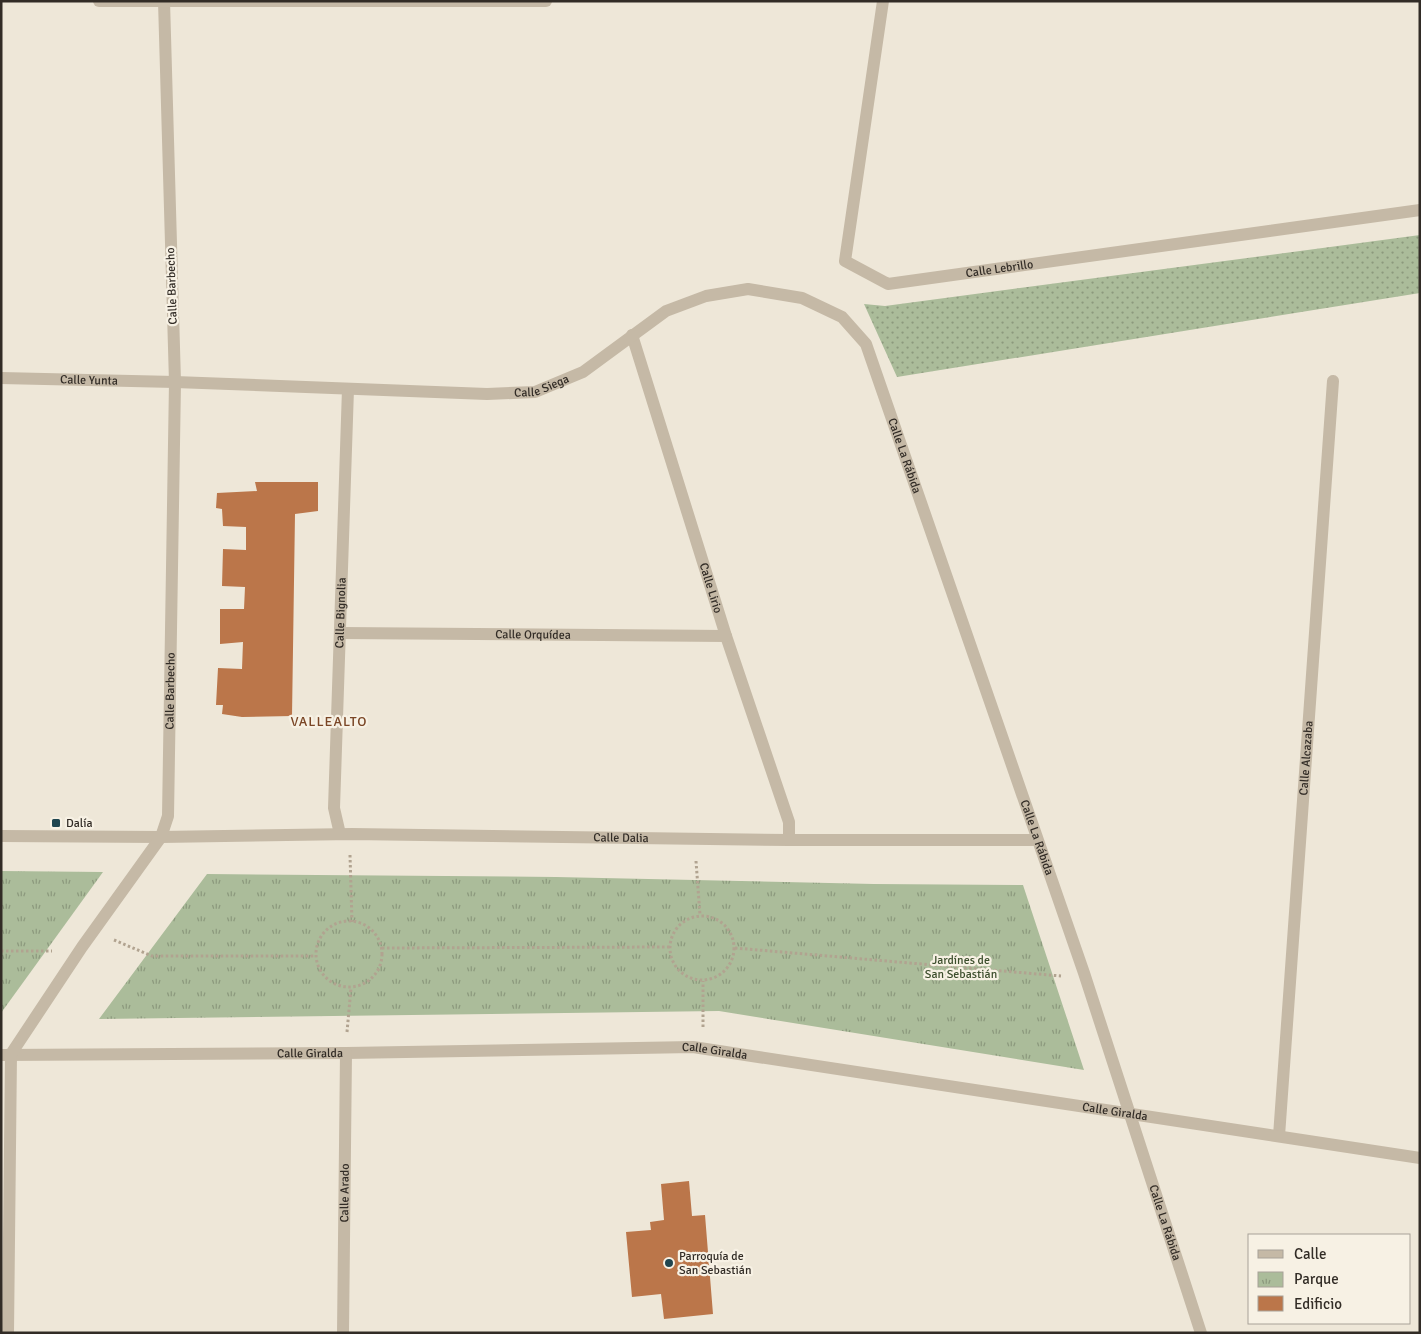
<svg xmlns="http://www.w3.org/2000/svg" width="1421" height="1334" viewBox="0 0 1421 1334" font-family="Signika,sans-serif">
  <style>
    .park { fill: url(#park-tufts) }
    .garden { fill: url(#garden-dots) }
    .building { fill: #bb764a }
    .lines { fill: none; stroke-linecap: round; stroke-linejoin: round }
    .path { stroke: #b1a390; stroke-width: 3; stroke-dasharray: 2.5 2.5; stroke-linecap: butt }
    .lane { stroke: #c5b9a6; stroke-width: 12 }
    .street { stroke: #c5b9a6; stroke-width: 12 }
    .poi-dot { fill: #1f454f; stroke: #f7f1e4; stroke-width: 2 }
    .labels { text-anchor: middle; dominant-baseline: central; stroke-width: 4.5; stroke-linejoin: round; paint-order: stroke }
    .street-label { font-size: 12px; fill: #322c26; stroke: #f7f1e4 }
    .poi-label { font-size: 12px; fill: #322c26; stroke: #f7f1e4; text-anchor: start }
    .park-label { font-size: 12px; fill: #3c4e2c; stroke: #f7f1e4 }
    .neighbourhood-label { font-size: 14px; letter-spacing: 1px; fill: #7a4626; stroke: #f7f1e4 }
  </style>
  <defs>
    <pattern id="park-tufts" width="24" height="20" patternUnits="userSpaceOnUse" patternTransform="scale(1.25)"><rect width="24" height="20" fill="#abbc9a"/><path d="M3 7l-1-3M5 7V3M7 7l1-3M15 17l-1-3M17 17v-4M19 17l1-3" fill="none" stroke="#8c997d"/></pattern>
    <pattern id="garden-dots" width="8" height="8" patternUnits="userSpaceOnUse" patternTransform="scale(1.25)"><rect width="8" height="8" fill="#abbc9a"/><path d="M2 2h.1M6 6h.1" fill="none" stroke="#8c997d" stroke-width="1.8" stroke-linecap="round"/></pattern>
  </defs>
  <rect width="100%" height="100%" fill="#eee7d8"/>
  <!-- park -->
  <g class="park">
    <path d="M1,871L103,872L1,1013Z"/>
    <path d="M207,874L556,877L874,884L1023,885L1084,1070L719,1011L99,1019Z"/>
  </g>
  <!-- garden -->
  <path class="garden" d="M1420,235V293L897,377L864,304L885,306Z"/>
  <!-- building -->
  <g class="building">
    <path d="M255,482H318V511L295,514L292,716L242,717L222,714L223,705H216L218,668L242,669L243,642L220,644V609H244L245,587L222,586L223,549L246,550V527L223,526L222,509L216,508L217,493L257,491Z"/>
    <path d="M689,1181L692,1216L705,1215L713,1314L664,1319L661,1294L632,1297L626,1232L651,1230L650,1222L664,1220L661,1184Z"/>
  </g>
  <g class="lines">
    <!-- path -->
    <g class="path">
      <path d="M350,855L352,922"/>
      <path d="M696,861L700,915"/>
      <circle cx="702" cy="948" r="32"/>
      <circle cx="349" cy="954" r="33"/>
      <path d="M114,940L152,956H315"/>
      <path d="M382,948L670,947"/>
      <path d="M735,948L1061,976"/>
      <path d="M1,951H52"/>
      <path d="M703,1027V981"/>
      <path d="M347,1032L351,988"/>
    </g>
    <!-- lane -->
    <path class="lane" id="s1" d="M1279,1136L1333,381"/>
    <!-- street -->
    <g class="street">
      <path d="M99,1H546"/>
      <path id="s2" d="M883,1L845,261L888,284L1420,210"/>
      <path id="s3" d="M632,335L726,636L789,822V840"/>
      <path id="s4" d="M1,378L175,382L487,394L535,392L583,372L666,311L706,296L748,289L802,298L842,317L866,344L1084,973L1201,1333"/>
      <path id="s5" d="M341,633L726,636"/>
      <path id="s6" d="M340,834L334,808L348,389"/>
      <path id="s7" d="M1,836L161,837L352,834L789,840H1037"/>
      <path id="s8" d="M1,1055L346,1053L693,1047L1420,1158"/>
      <path id="s9" d="M8,1333L11,1054L82,947L161,837L168,816L175,382L164,1"/>
      <path id="s10" d="M343,1333L346,1053"/>
    </g>
  </g>
  <!-- markers -->
  <g class="poi-dot">
    <rect x="51" y="818" width="10" height="10" rx="2.5"/>
    <circle cx="669" cy="1263" r="5"/>
  </g>
  <g class="labels">
    <!-- street labels -->
    <g class="street-label">
      <text stroke="none"><textPath href="#s2" startOffset="424">Calle Lebrillo</textPath></text>
      <text transform="translate(172 286) rotate(-92)">Calle Barbecho</text>
      <text stroke="none"><textPath href="#s4" startOffset="88">Calle Yunta</textPath></text>
      <text stroke="none"><textPath href="#s4" startOffset="542">Calle Siega</textPath></text>
      <text stroke="none"><textPath href="#s4" startOffset="1028">Calle La Rábida</textPath></text>
      <text stroke="none"><textPath href="#s3" startOffset="265">Calle Lirio</textPath></text>
      <text stroke="none"><textPath href="#s6" startOffset="222">Calle Bignolia</textPath></text>
      <text stroke="none"><textPath href="#s5" startOffset="192">Calle Orquídea</textPath></text>
      <text stroke="none"><textPath href="#s9" startOffset="690">Calle Barbecho</textPath></text>
      <text stroke="none"><textPath href="#s1" startOffset="379">Calle Alcazaba</textPath></text>
      <text stroke="none"><textPath href="#s7" startOffset="620">Calle Dalia</textPath></text>
      <text stroke="none"><textPath href="#s4" startOffset="1432">Calle La Rábida</textPath></text>
      <text stroke="none"><textPath href="#s8" startOffset="714">Calle Giralda</textPath></text>
      <text stroke="none"><textPath href="#s8" startOffset="309">Calle Giralda</textPath></text>
      <text stroke="none"><textPath href="#s8" startOffset="1119">Calle Giralda</textPath></text>
      <text stroke="none"><textPath href="#s10" startOffset="140">Calle Arado</textPath></text>
      <text stroke="none"><textPath href="#s4" startOffset="1838">Calle La Rábida</textPath></text>
    </g>
    <!-- poi labels -->
    <g class="poi-label">
      <text x="66" y="823">Dalía</text>
      <text x="679" y="1256">Parroquía de<tspan x="679" dy="14">San Sebastián</tspan></text>
    </g>
    <!-- park labels -->
    <g class="park-label">
      <text x="961" y="960">Jardínes de<tspan x="961" dy="14">San Sebastián</tspan></text>
    </g>
    <!-- neighbourhood labels -->
    <g class="neighbourhood-label">
      <text x="329" y="721">VALLEALTO</text>
    </g>
  </g>
  <!-- border -->
  <rect width="1421" height="1334" fill="none" stroke="#322c26" stroke-width="5"/>
  <!-- legend -->
  <rect x="1248" y="1234" width="162" height="90" fill="#f7f1e4" stroke="#a8a298"/>
  <rect x="1258" y="1250" width="25" height="8" fill="#c5b9a6" stroke="#a8a298"/>
  <text x="1294" y="1259" font-size="15" fill="#322c26">Calle</text>
  <rect x="1258" y="1272" width="25" height="15" fill="url(#park-tufts)" stroke="#a8a298"/>
  <text x="1294" y="1284" font-size="15" fill="#322c26">Parque</text>
  <rect x="1258" y="1296" width="25" height="15" fill="#bb764a" stroke="#a8a298"/>
  <text x="1294" y="1309" font-size="15" fill="#322c26">Edificio</text>
</svg>
